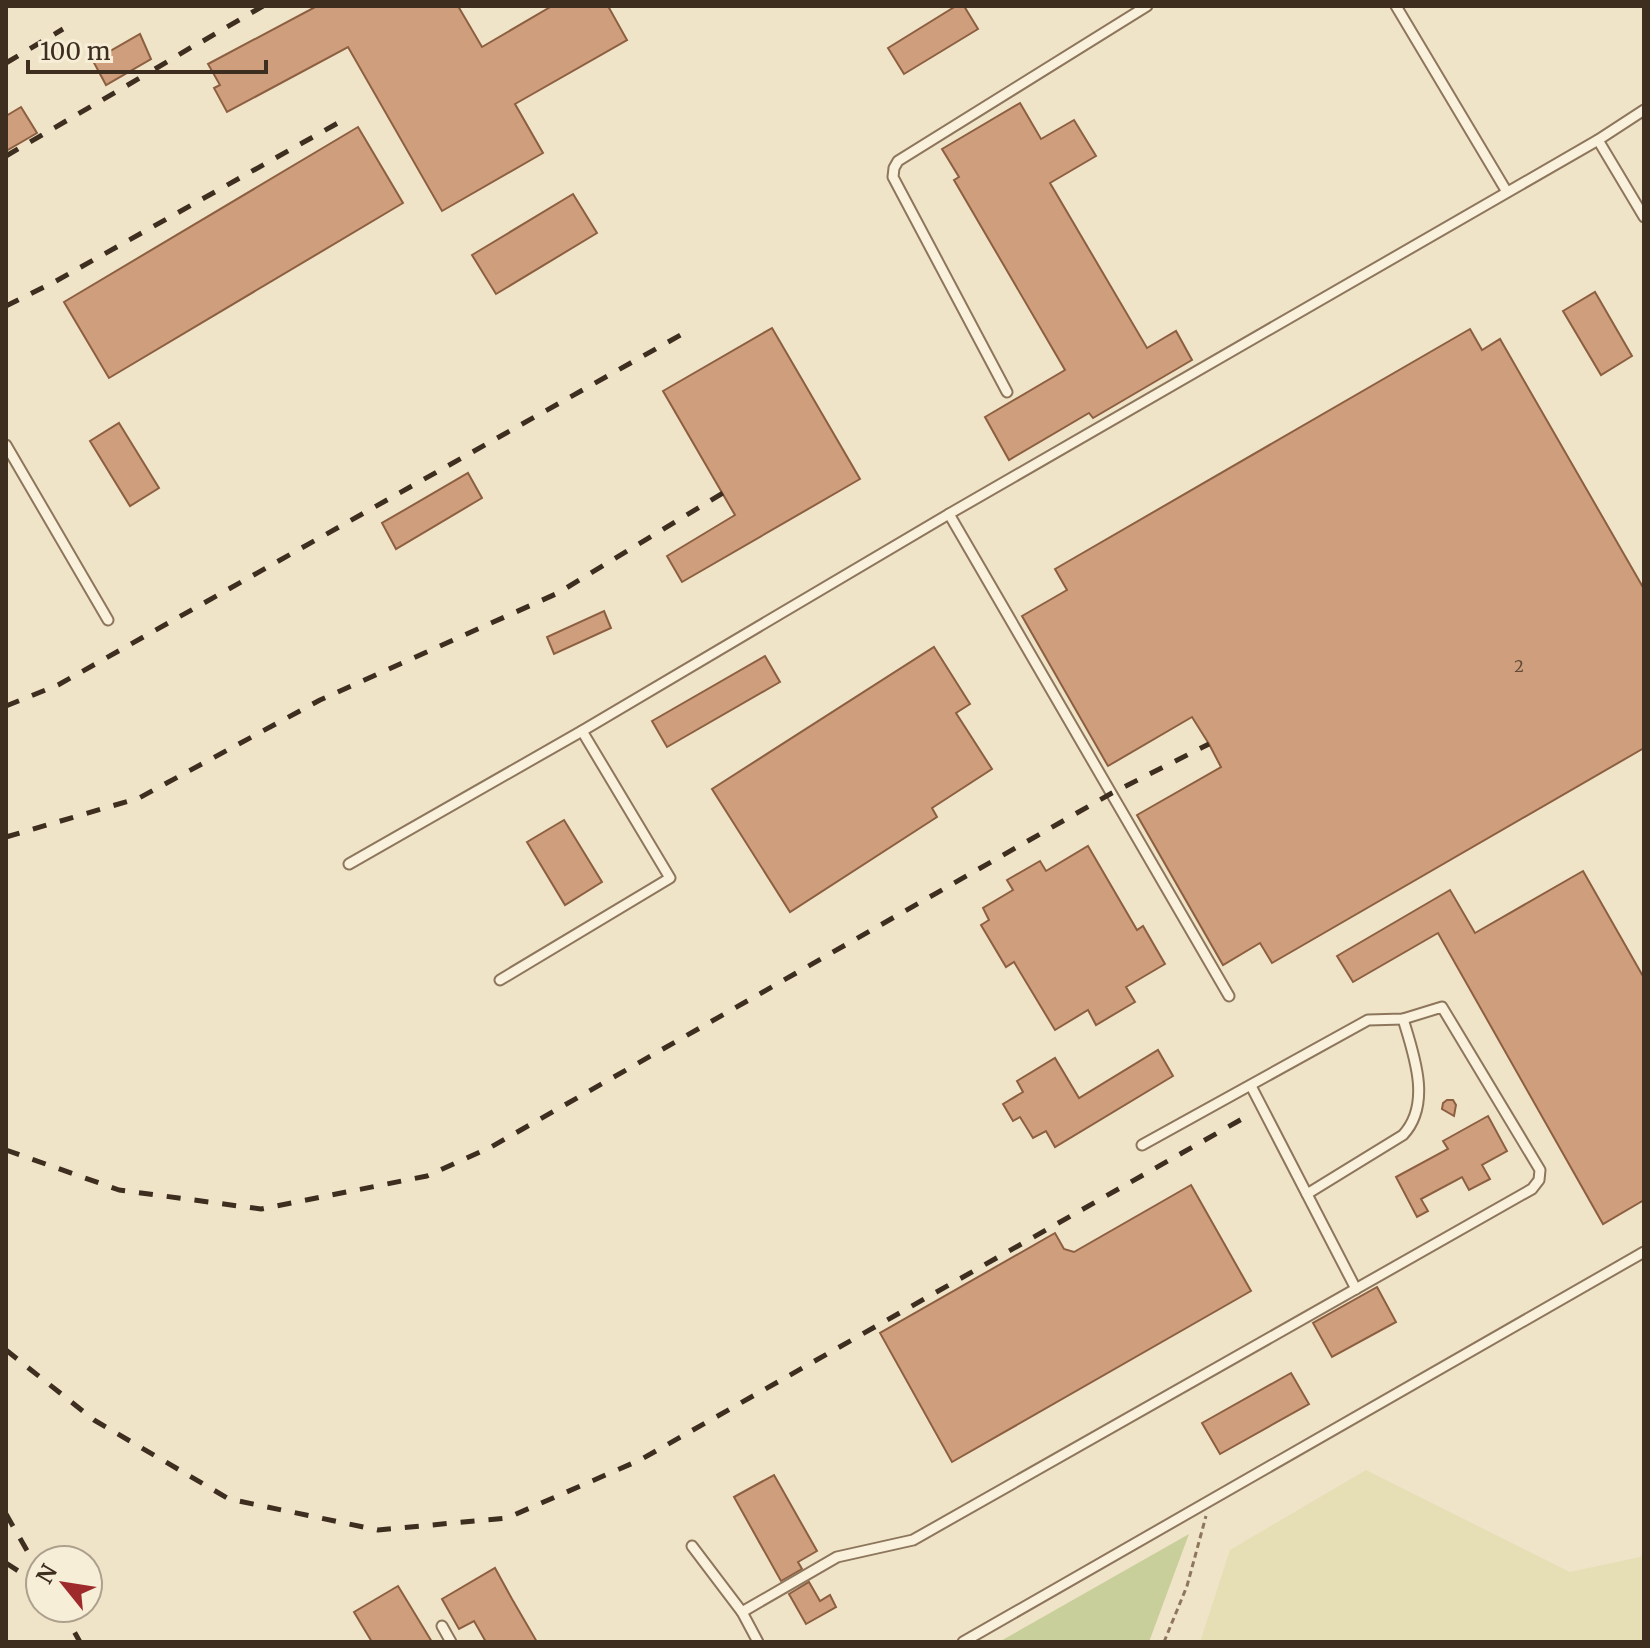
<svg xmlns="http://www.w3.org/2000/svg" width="1650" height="1648" viewBox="0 0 1650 1648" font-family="Merriweather,serif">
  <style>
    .farmland { fill: #e6deb5 }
    .green { fill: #c9cf9b }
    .building { fill: #cf9f7d; stroke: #8d5f41; stroke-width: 2 }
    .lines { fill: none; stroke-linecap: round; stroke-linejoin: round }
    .lane-casing { stroke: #8d765c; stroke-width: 13 }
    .path { stroke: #8d765c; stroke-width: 3; stroke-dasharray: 6 4; stroke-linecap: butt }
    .lane { stroke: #faf1dc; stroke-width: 9 }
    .rail { stroke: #3d2e20; stroke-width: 5; stroke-dasharray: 14 14; stroke-linecap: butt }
    .labels { text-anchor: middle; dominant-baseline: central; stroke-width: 6; stroke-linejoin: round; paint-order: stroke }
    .number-label { font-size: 16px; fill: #624a37 }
  </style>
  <rect width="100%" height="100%" fill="#f0e4c8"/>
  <!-- farmland -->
  <path class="farmland" d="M1366,1470L1570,1572L1640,1557L1644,1552V1642H1200L1230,1550Z"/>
  <!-- green -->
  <path class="green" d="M1189,1534L1149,1642H999Z"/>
  <!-- building -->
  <g class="building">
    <path d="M317,6H458L482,47L552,6H608L627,40L515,104L543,153L442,211L348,47L227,112L214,88L220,85L208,64Z"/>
    <path d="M956,6H964L978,29L904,74L888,48Z"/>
    <path d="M140,34L151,59L106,85L93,61Z"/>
    <path d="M1020,103L1041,139L1074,120L1096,156L1050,183L1147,348L1176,331L1192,360L1093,418L1089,413L1009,460L985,417L1065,370L954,180L959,177L942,149Z"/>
    <path d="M21,107L37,133L6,151V116Z"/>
    <path d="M358,127L403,203L109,378L64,302Z"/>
    <path d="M573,194L597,233L496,294L472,255Z"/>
    <path d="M1595,292L1632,356L1601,375L1563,311Z"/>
    <path d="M772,328L860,479L682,582L667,556L735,515L663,391Z"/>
    <path d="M1470,329L1482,350L1500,339L1644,589V748L1272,963L1260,943L1223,965L1137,815L1221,767L1209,744L1192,717L1108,766L1022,616L1067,590L1055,569Z"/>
    <path d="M119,423L159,488L130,506L90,441Z"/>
    <path d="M468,473L482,498L396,549L382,523Z"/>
    <path d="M604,611L611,628L554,654L547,637Z"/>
    <path d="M934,647L970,704L956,713L992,769L932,808L937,817L790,912L712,789Z"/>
    <path d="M765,656L780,682L667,747L652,721Z"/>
    <path d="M564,820L602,882L565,905L527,842Z"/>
    <path d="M1088,846L1137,930L1143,926L1165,964L1126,987L1135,1002L1096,1025L1088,1010L1055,1030L1014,962L1006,967L981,925L989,920L983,908L1013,890L1007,880L1040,861L1046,871Z"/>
    <path d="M1583,871L1644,978V1200L1603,1224L1438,933L1353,982L1337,956L1450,890L1475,933Z"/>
    <path d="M1158,1050L1173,1076L1055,1147L1046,1131L1033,1138L1020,1117L1013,1121L1003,1104L1023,1092L1017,1081L1055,1058L1079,1098Z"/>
    <path d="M1447,1100H1453L1456,1105L1454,1116L1442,1109L1443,1103Z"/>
    <path d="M1488,1116L1507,1151L1482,1165L1490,1179L1469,1190L1462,1177L1421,1199L1428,1211L1417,1217L1396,1177L1448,1149L1443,1141Z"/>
    <path d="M1191,1185L1251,1291L952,1462L880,1333L1055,1233L1064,1249L1074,1252Z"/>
    <path d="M1377,1287L1396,1322L1332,1357L1313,1323Z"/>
    <path d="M1291,1373L1309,1404L1220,1454L1202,1423Z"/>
    <path d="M774,1475L817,1551L798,1562L802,1569L781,1581L734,1497Z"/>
    <path d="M495,1568L512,1599L537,1642H486L474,1621L459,1629L442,1599Z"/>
    <path d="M809,1582L820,1601L830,1595L836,1607L806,1624L789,1594Z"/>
    <path d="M398,1586L432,1642H372L354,1612Z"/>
  </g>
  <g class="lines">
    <defs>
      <g id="lane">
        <path d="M1396,6L1507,192"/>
        <path d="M1598,140L1644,217"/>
        <path d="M1007,392L893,177L894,168L898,161L1147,6"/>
        <path d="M6,445L108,620"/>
        <path d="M949,514L1229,996"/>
        <path d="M349,864L582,731L949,514L1598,140L1644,110"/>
        <path d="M500,980L670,878L582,731"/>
        <path d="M1251,1086L1356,1289"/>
        <path d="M1307,1194L1403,1135C1432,1104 1414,1055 1403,1019"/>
        <path d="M692,1546L742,1612L758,1642"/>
        <path d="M742,1612L837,1557L913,1540L1532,1189L1539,1180L1540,1170L1442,1007L1403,1019L1368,1020L1142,1145"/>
        <path d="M442,1626L451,1642"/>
        <path d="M963,1642L1644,1252"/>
      </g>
    </defs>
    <!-- lane casing -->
    <use href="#lane" class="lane-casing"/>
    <!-- path -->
    <path class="path" d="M1164,1642L1187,1586L1206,1516"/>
    <!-- lane -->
    <use href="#lane" class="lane"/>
    <!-- rail -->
    <g class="rail">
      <path d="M203,41L263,6"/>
      <path d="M6,63L63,29"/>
      <path d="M155,69L195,45"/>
      <path d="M6,156L145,75"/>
      <path d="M6,306L56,281L345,119"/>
      <path d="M6,706L58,685L684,333"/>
      <path d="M6,837L139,798L320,700L558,593L723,493"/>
      <path d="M6,1150L119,1190L261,1209L427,1176L491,1147L1112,793L1209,744"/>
      <path d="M6,1350L94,1420L229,1499L378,1530L507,1518L640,1460L1242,1119"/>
      <path d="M6,1514L40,1573"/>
      <path d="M6,1563L40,1585"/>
      <path d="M61,1608L80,1642"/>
    </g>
  </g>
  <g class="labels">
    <!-- number labels -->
    <g class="number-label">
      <text x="1519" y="666">2</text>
    </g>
  </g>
  <!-- border -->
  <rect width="1650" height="1648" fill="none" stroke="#3d2e20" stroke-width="16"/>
  <!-- north arrow -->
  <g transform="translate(64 1584) rotate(300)"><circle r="38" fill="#f7eed8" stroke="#ada18e" stroke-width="2"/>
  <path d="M0-6L14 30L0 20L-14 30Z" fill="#9e2a2b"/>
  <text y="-12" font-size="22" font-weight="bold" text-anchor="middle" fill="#3d2e20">N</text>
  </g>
  <!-- scale -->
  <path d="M28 60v12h238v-12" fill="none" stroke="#3d2e20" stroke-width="4"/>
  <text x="40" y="60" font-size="24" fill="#3d2e20" stroke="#f7eed8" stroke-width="6" paint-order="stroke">100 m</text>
</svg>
